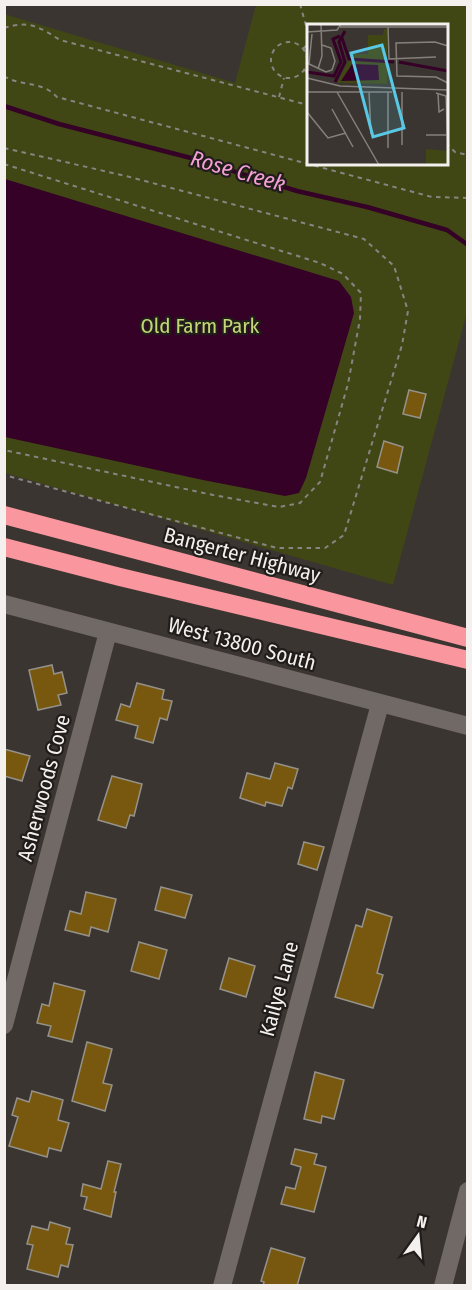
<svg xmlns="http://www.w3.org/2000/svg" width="472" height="1290" viewBox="0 0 472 1290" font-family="'Fira Sans Condensed',sans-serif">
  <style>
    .green { fill: #404715; fill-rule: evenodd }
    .water { fill: #350127 }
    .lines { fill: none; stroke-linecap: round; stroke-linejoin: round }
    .stream { stroke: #350127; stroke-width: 4.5 }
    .building { fill: #77580e; stroke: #95928b; stroke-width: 1.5 }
    .path { stroke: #898481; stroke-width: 2; stroke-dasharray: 4.5 4.5; stroke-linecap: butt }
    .minor { stroke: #706965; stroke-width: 18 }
    .highway { stroke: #fa969d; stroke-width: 18 }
    .labels { text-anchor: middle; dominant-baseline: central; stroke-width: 4.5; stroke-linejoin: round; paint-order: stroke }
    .park-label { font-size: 21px; fill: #c6d575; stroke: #201d1b }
    .street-label { font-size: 21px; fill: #f4f0ed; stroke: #201d1b }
    .water-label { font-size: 22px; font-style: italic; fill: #f7a0d7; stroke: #201d1b }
    .inset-river { fill: none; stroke: #350127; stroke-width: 3 }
    .inset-road { fill: none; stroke: #85807c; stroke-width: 1.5 }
    .view { fill: #59c8e5; fill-opacity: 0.15; stroke: #59c8e5; stroke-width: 3 }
    .inset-edge { fill: none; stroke: #f4f0ed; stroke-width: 3 }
  </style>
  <rect width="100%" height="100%" fill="#3b3531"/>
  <!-- green -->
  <path class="green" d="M256,5H467V312L393,585L5,473L4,14L235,83ZM308,26H446V164H308Z"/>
  <!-- water -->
  <path class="water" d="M5,179L339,281L351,297L354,313L306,478L299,493L285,496L203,480L5,437Z"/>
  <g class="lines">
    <!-- stream -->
    <path class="stream" d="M4,106L59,124L191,158L297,191L367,207L447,230L468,245"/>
  </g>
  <!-- building -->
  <g class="building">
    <path d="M409,390L426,394L420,418L403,414Z"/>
    <path d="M384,441L403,447L397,473L377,467Z"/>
    <path d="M52,665L54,674L62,672L67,693L58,695L61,705L38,710L29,670Z"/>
    <path d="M137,683L164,690L162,699L172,701L167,720L160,718L153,743L135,738L138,726L116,720L121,704L130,707Z"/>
    <path d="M4,749L30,756L22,781L4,776Z"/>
    <path d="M275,763L298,769L292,789L288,787L282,806L266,802L265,806L240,798L247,773L270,779Z"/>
    <path d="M112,776L142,784L134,816L130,815L126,828L98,820Z"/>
    <path d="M304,842L324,847L317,870L298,864Z"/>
    <path d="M161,887L192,895L185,918L155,910Z"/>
    <path d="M86,892L116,899L108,932L91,927L89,936L65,930L70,911L81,914Z"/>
    <path d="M367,909L392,917L377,973L383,975L373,1008L335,997L356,925L362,927Z"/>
    <path d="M139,942L167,950L159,979L131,971Z"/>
    <path d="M229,958L255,966L246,997L220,989Z"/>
    <path d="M54,983L85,991L72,1042L48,1036L51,1026L37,1023L42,1004L49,1006Z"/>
    <path d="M87,1042L112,1049L103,1083L112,1085L105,1111L72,1101Z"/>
    <path d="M315,1072L344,1080L334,1119L322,1116L321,1123L304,1119Z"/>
    <path d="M32,1091L63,1100L58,1120L69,1123L61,1151L49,1148L47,1157L9,1146L18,1117L12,1115L17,1098L29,1102Z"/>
    <path d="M295,1149L317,1154L314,1164L326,1167L314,1212L281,1204L286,1187L295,1189L301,1167L291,1164Z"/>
    <path d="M108,1161L121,1164L114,1192H116L111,1217L84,1209L87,1197L81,1196L83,1184L101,1189Z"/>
    <path d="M50,1222L70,1228L66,1244L73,1245L68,1267L61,1265L58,1277L27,1269L33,1245L27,1244L32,1226L48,1230Z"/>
    <path d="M271,1248L305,1258L297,1286H263L264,1282L261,1281Z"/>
  </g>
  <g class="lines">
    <!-- path -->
    <g class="path">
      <path d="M300,4L308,33"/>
      <path d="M4,28C30,20 39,27 60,40L308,105"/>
      <circle cx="289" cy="60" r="18"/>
      <path d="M303,49L308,44"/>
      <path d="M304,69L308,74"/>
      <path d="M4,76C21,87 41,80 57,97L432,197L468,198"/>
      <path d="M279,97L284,78"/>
      <path d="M446,143L455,152L468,155"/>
      <path d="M4,148L126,176L364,239L394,266L408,311L402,345L344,535L325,548H277L4,475"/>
      <path d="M4,164L320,263L343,274L361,293L360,319L348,384L320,482L300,503L279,507L213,495L4,450"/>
    </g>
    <!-- minor -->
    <g class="minor">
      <path d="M4,604L468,726"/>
      <path d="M4,1025L108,632"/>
      <path d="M222,1286L380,704"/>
      <path d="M443,1286L468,1191"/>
    </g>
    <!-- highway -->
    <g class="highway">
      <path d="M4,515L468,638"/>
      <path d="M4,547L120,577L468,660"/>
    </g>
  </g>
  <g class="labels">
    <!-- park labels -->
    <g class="park-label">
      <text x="200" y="326">Old Farm Park</text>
    </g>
    <!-- street labels -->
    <g class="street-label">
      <text transform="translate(242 555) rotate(15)">Bangerter Highway</text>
      <text transform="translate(242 644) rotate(15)">West 13800 South</text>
      <text transform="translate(44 788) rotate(-75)">Asherwoods Cove</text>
      <text transform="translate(279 989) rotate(-75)">Kailye Lane</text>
    </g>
    <!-- water labels -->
    <g class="water-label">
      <text transform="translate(238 171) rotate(16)">Rose Creek</text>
    </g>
  </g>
  <!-- overview -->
  <g transform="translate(307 24)">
    <rect width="141" height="141" fill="#3b3531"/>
    <path d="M77,5H80V60L30,59L44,30H61V11H76ZM119,125L141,127V141H119Z" fill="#404715"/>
    <path d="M45,40L71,41L72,56L34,57Z" fill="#350127"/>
    <path class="inset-river" d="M35,14L42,35L87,38M92,38L141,47M0,48L27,52L34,38L26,15L33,12M28,58L38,38L32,18L38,7"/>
    <path class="inset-road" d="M33,3H141M81,3L82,35L129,33M0,8L30,6L34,0M141,22L128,18L89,19L90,52L129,53L141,59M0,39L19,48L25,46L28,37L24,24L15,21M2,40L5,10M11,45L15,32L14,0M0,54L33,62L141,66M0,68H85M30,68L72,141M62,68L64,110M95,68V121M129,69L139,72L141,126M131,69L132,88L137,85M25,85L46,123M0,88L21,114L39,109M119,111H139M81,124V68"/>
    <path class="view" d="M75,21L97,104L66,113L44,29Z"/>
    <rect width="141" height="141" class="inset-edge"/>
  </g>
  <!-- border -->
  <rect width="472" height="1290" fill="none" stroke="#f4f0ed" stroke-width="12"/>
  <!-- north arrow -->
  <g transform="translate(418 1236) rotate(15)" stroke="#201d1b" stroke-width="4.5" paint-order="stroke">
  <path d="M0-4.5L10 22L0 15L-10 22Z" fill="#f4f0ed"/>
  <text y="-9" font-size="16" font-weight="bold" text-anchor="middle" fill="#f4f0ed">N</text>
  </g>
</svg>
